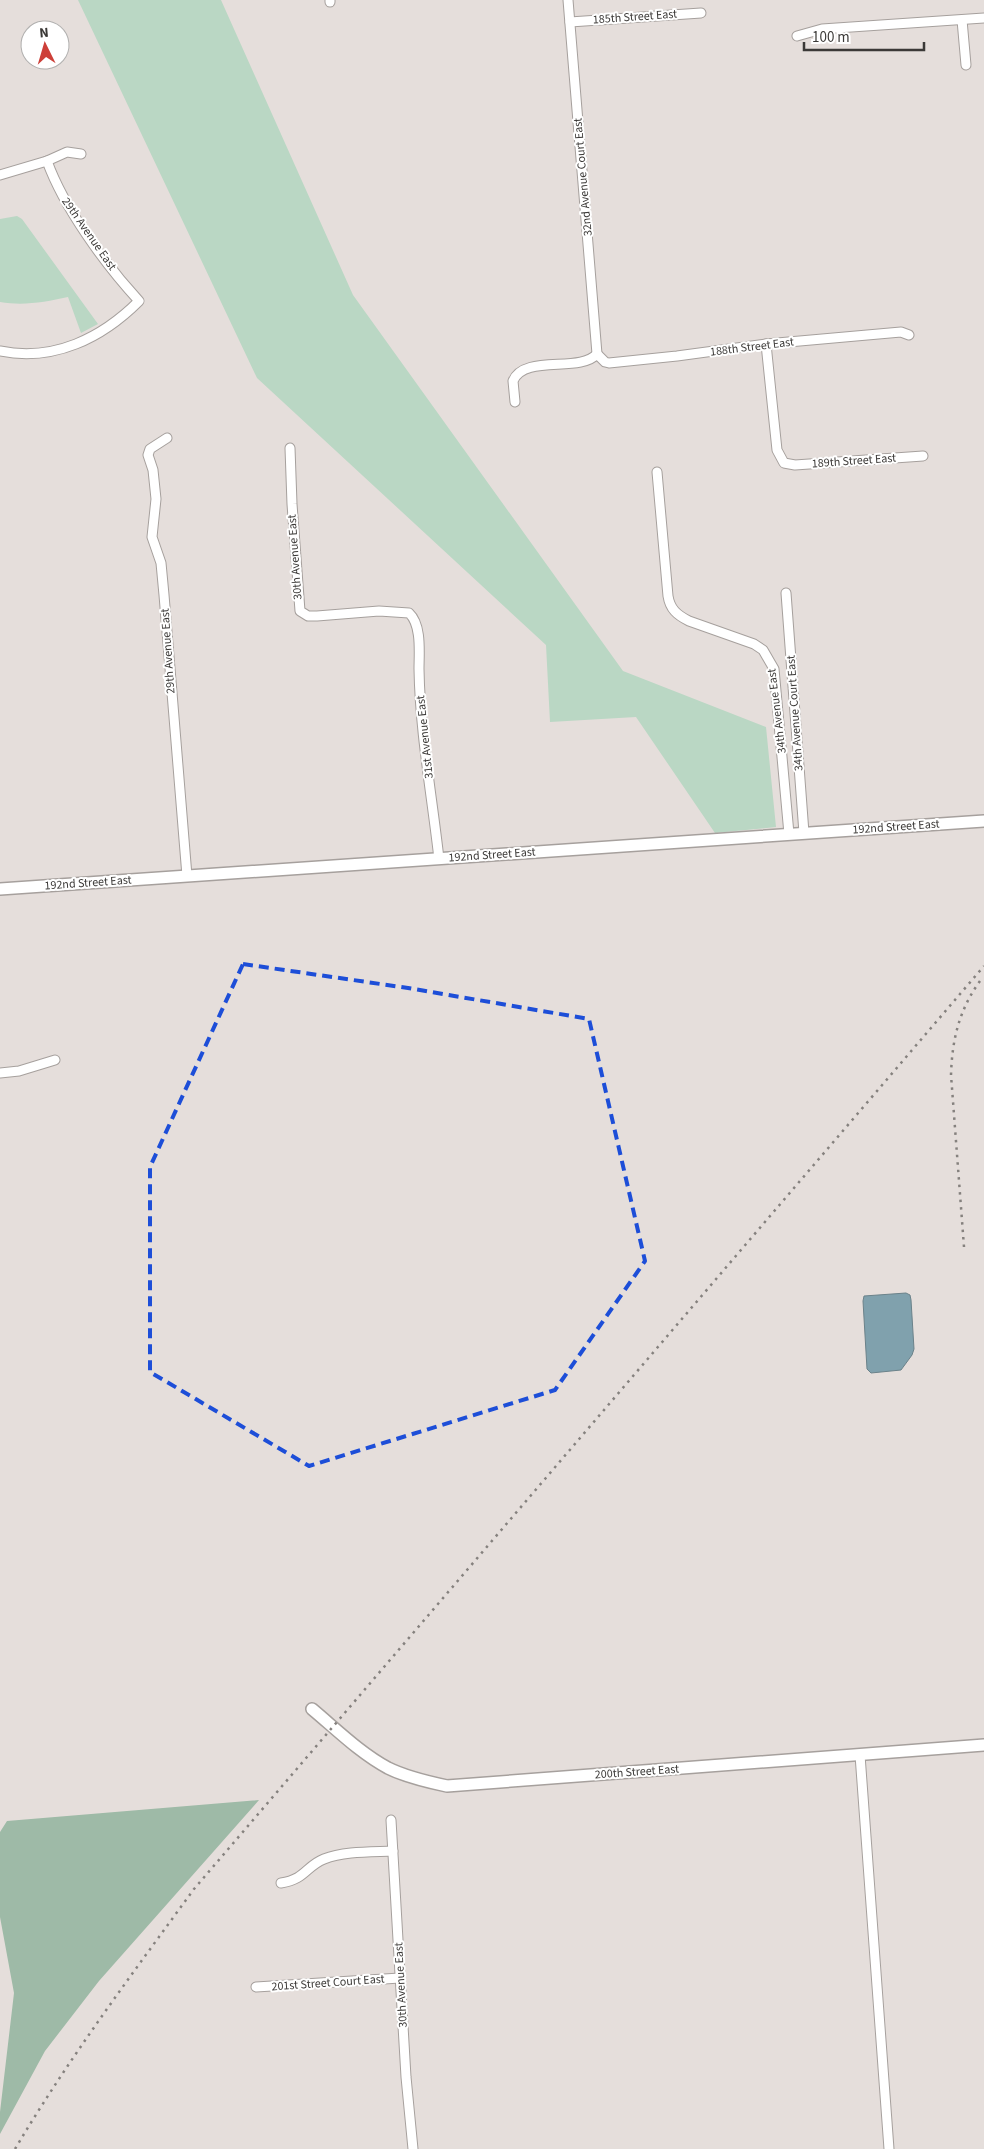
<svg xmlns="http://www.w3.org/2000/svg" width="984" height="2149" viewBox="0 0 984 2149" font-family="'Source Sans 3',sans-serif">
  <style>
    .green { fill: #bad7c4 }
    .forest { fill: #9ebaa7 }
    .water { fill: #80a1ad; stroke: #6b828a }
    .lines { fill: none; stroke-linecap: round; stroke-linejoin: round }
    .street-casing { stroke: #a6a09d; stroke-width: 11 }
    .secondary-casing { stroke: #a6a09d; stroke-width: 14 }
    .street { stroke: #fff; stroke-width: 9 }
    .secondary { stroke: #fff; stroke-width: 11 }
    .rail { stroke: #85817e; stroke-width: 2.5; stroke-dasharray: 2.5 5; stroke-linecap: butt }
    .marked { fill: none; stroke: #1d4ed8; stroke-width: 4; stroke-dasharray: 10 6; stroke-linejoin: round }
    .labels { text-anchor: middle; dominant-baseline: central; stroke-width: 4; stroke-linejoin: round; paint-order: stroke }
    .street-label { font-size: 12px; fill: #3b3937; stroke: #fff }
  </style>
  <rect width="100%" height="100%" fill="#e5dedb"/>
  <!-- green -->
  <g class="green">
    <path d="M78,0H221L353,295L623,671L766,727L776,827L715,833L636,717L550,722L546,645L257,378Z"/>
    <path d="M17,216L22,219L98,324L81,333L68,297C45,302 24,306 0,302V219Z"/>
  </g>
  <!-- forest -->
  <path class="forest" d="M259,1800L99,1981L45,2051L0,2134V2112L14,1993L0,1917V1832L7,1821Z"/>
  <!-- water -->
  <path class="water" d="M906,1293L910,1295L911,1300L914,1349L912,1355L901,1370L871,1373L867,1369L863,1301L864,1296Z"/>
  <g class="lines">
    <defs>
      <g id="street">
        <path d="M330,0V2"/>
        <path d="M568,0L597,354"/>
        <path d="M962,20L966,65"/>
        <path d="M570,22L701,13"/>
        <path d="M797,36L822,29L984,18"/>
        <path d="M0,175L47,161L67,152L81,154"/>
        <path d="M766,344L777,450L784,463L795,465L923,456"/>
        <path d="M0,351C54,362 102,338 139,301C105,264 64,208 47,161"/>
        <path d="M597,354L605,362L609,363L677,356L766,344L901,332L909,335"/>
        <path d="M515,402L513,381C524,354 580,373 597,354"/>
        <path d="M167,438L150,449L148,455L153,470L156,499L152,537L161,563L164,595L187,876"/>
        <path d="M290,448L292,504L300,611L308,616H317L379,611L409,613C422,625 419,653 419,669C420,732 432,796 439,859"/>
        <path d="M657,472L668,596C670,609 677,615 689,621L754,644L763,650L774,669L789,834"/>
        <path d="M786,593L804,833"/>
        <path d="M0,1073L19,1071L55,1060"/>
        <path d="M860,1755L889,2149"/>
        <path d="M391,1820L406,2077L413,2149"/>
        <path d="M281,1883C306,1879 306,1866 324,1859C344,1851 371,1852 393,1851"/>
        <path d="M256,1987L400,1978"/>
      </g>
      <g id="secondary">
        <path d="M0,889L984,821"/>
        <path d="M312,1709C336,1729 360,1753 388,1768C406,1777 428,1782 447,1786L984,1745"/>
      </g>
    </defs>
    <!-- street casing -->
    <use href="#street" class="street-casing"/>
    <!-- secondary casing -->
    <use href="#secondary" class="secondary-casing"/>
    <!-- street -->
    <use href="#street" class="street"/>
    <!-- secondary -->
    <use href="#secondary" class="secondary"/>
    <!-- rail -->
    <g class="rail">
      <path d="M964,1247L951,1075C952,1040 959,1010 980,981"/>
      <path d="M15,2149C69,2058 132,1974 194,1889L984,966"/>
    </g>
  </g>
  <!-- marked area -->
  <path class="marked" d="M243,964L408,988L589,1019L645,1261L555,1390L309,1466L150,1372V1167Z"/>
  <g class="labels">
    <!-- street labels -->
    <g class="street-label">
      <text transform="translate(635 17) rotate(-4)">185th Street East</text>
      <text transform="translate(583 177) rotate(-95)">32nd Avenue Court East</text>
      <text transform="translate(89 234) rotate(55)">29th Avenue East</text>
      <text transform="translate(752 347) rotate(-7)">188th Street East</text>
      <text transform="translate(854 461) rotate(-4)">189th Street East</text>
      <text transform="translate(295 557) rotate(-94)">30th Avenue East</text>
      <text transform="translate(168 651) rotate(-94)">29th Avenue East</text>
      <text transform="translate(777 711) rotate(-97)">34th Avenue East</text>
      <text transform="translate(795 713) rotate(-94)">34th Avenue Court East</text>
      <text transform="translate(425 737) rotate(-96)">31st Avenue East</text>
      <text transform="translate(896 827) rotate(-4)">192nd Street East</text>
      <text transform="translate(492 855) rotate(-4)">192nd Street East</text>
      <text transform="translate(88 883) rotate(-4)">192nd Street East</text>
      <text transform="translate(637 1772) rotate(-4)">200th Street East</text>
      <text transform="translate(328 1983) rotate(-4)">201st Street Court East</text>
      <text transform="translate(401 1985) rotate(-93)">30th Avenue East</text>
    </g>
  </g>
  <!-- north arrow -->
  <g transform="translate(45 45) rotate(355)"><circle r="24" fill="#ffffff" stroke="#b1b0af"/>
  <path d="M0-4L9 19L0 12L-9 19Z" fill="#cd3f38"/>
  <text y="-8" font-size="14" font-weight="bold" text-anchor="middle" fill="#3b3937">N</text>
  </g>
  <!-- scale -->
  <path d="M804 42v8h120v-8" fill="none" stroke="#3b3937" stroke-width="2.5"/>
  <text x="812" y="42" font-size="15" fill="#3b3937" stroke="#ffffff" stroke-width="4" paint-order="stroke">100 m</text>
</svg>
